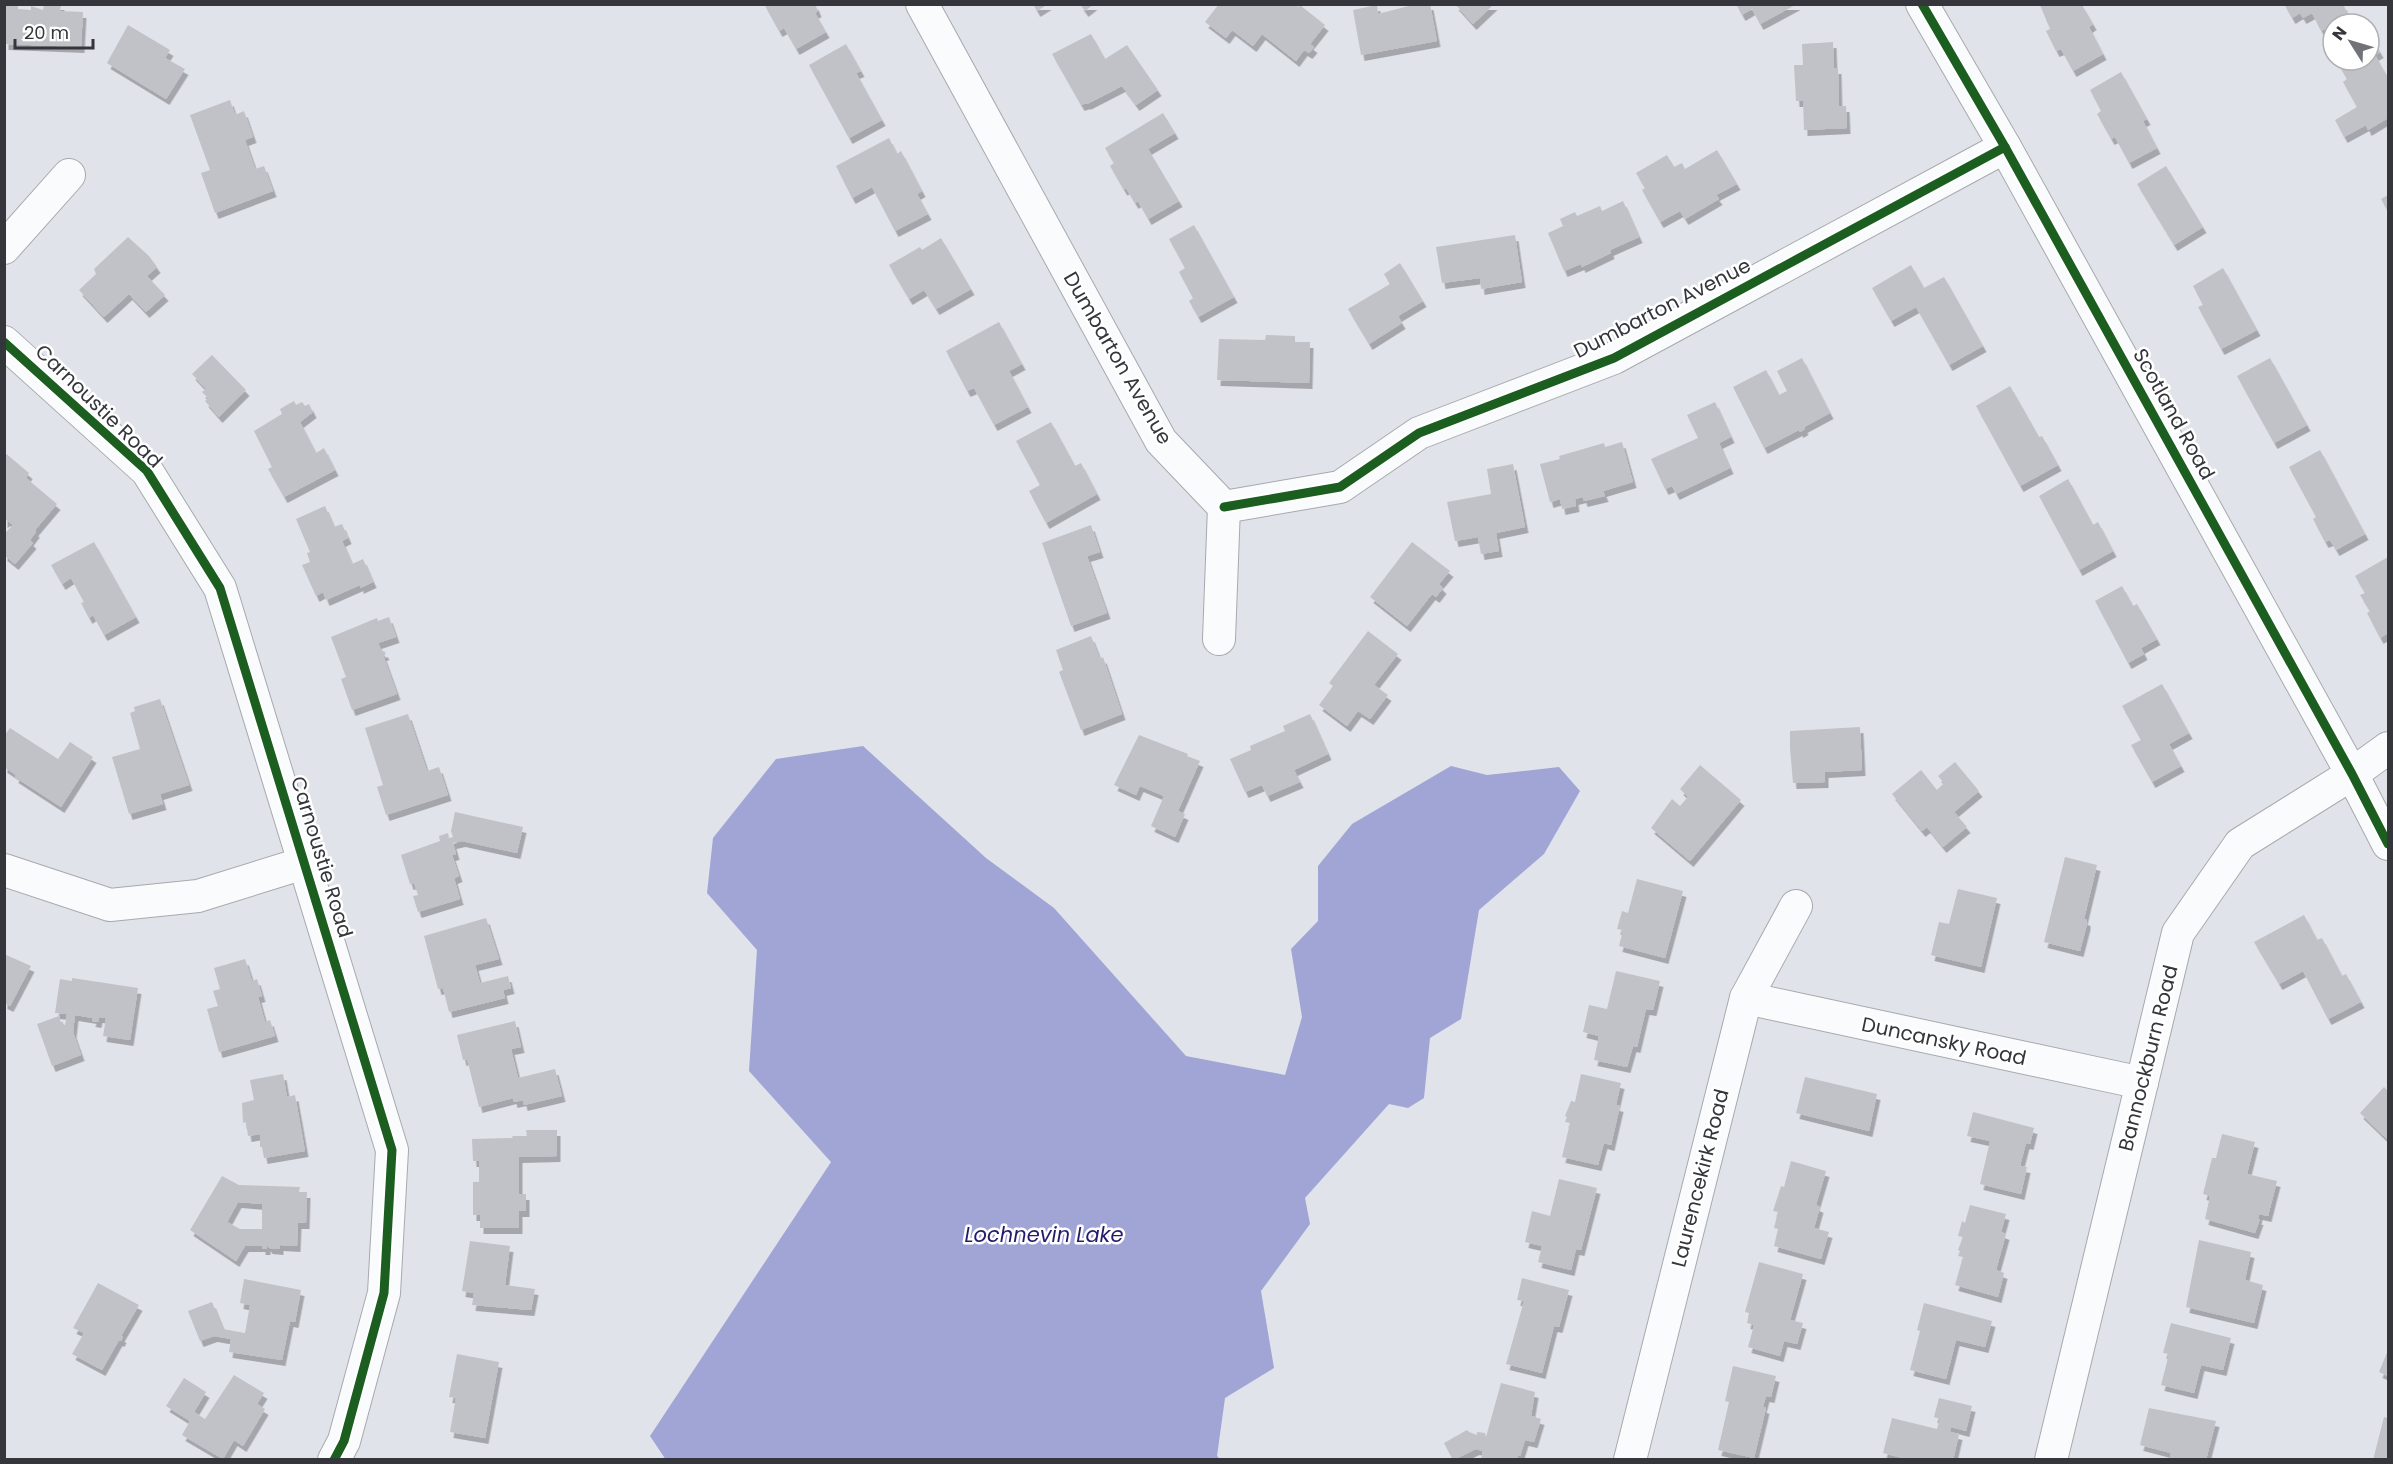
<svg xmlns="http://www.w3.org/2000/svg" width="2393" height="1464" viewBox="0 0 2393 1464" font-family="Poppins,sans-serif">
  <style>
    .water { fill: #a0a5d6 }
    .building { fill: #c1c2c7; fill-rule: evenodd; filter: url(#shadow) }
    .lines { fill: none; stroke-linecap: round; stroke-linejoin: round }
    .minor-casing { stroke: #a7a9ae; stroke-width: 34 }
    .minor { stroke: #fafbfc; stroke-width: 32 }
    .cycleway-casing { stroke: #fff; stroke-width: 13 }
    .cycleway { stroke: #1b5e20; stroke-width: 9 }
    .labels { text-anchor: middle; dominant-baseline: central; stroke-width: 5; stroke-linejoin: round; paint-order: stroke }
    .street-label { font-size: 20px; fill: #35363b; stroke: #fff }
    .water-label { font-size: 21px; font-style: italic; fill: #241c6b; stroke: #fff }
  </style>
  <defs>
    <filter id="shadow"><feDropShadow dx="3.5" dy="6" stdDeviation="0" flood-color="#0004"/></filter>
  </defs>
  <rect width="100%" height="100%" fill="#e1e3ea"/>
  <!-- water -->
  <path class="water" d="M863,746L986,858L1054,908L1186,1056L1285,1075L1302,1017L1291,949L1318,921V866L1352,824L1451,766L1487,775L1559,767L1580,791L1544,854L1479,910L1461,1019L1430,1038L1424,1098L1408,1108L1389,1104L1305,1198L1310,1224L1261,1291L1274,1368L1225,1398L1217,1456L1220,1459L666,1460L650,1436L831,1162L749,1071L757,950L707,893L713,838L776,759Z"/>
  <!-- building -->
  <g class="building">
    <path d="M5,4H18V9L31,10V6L43,10L44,4H61L60,11L83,12L81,47L5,44Z"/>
    <path d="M764,4H815L818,11L815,13L826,32L796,49L784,28L779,31Z"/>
    <path d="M1033,4H1048L1037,11Z"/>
    <path d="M1080,4H1094L1085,11Z"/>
    <path d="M1219,4H1296L1298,7L1300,5L1325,25L1310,44L1314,47L1309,53L1304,50L1296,61L1262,34L1253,46L1232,30L1226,38L1205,22Z"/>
    <path d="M1416,4H1430L1437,41L1361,55L1353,10L1377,5L1378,14Z"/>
    <path d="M1455,4H1494L1473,24Z"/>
    <path d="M1736,4H1797L1760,24L1752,9L1742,15Z"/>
    <path d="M2284,4H2343L2349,16L2321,31L2312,13L2303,18L2300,13L2292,18Z"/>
    <path d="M2040,5H2082L2093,24L2089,27L2103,54L2073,71L2061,49L2056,51L2046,31L2050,29Z"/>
    <path d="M128,25L170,50L165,58L185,69L166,99L107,63Z"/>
    <path d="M2369,33L2380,52L2375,55L2388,78V118L2368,130L2366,125L2344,137L2335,120L2357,107L2343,82L2347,79L2336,60H2369Z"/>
    <path d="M1091,34L1105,59L1127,45L1158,90L1136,105L1122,86L1087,104V103L1081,105L1052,54Z"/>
    <path d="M1833,42L1834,68H1838L1839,106H1846L1847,128L1804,130L1803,101H1796L1794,65H1803L1802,44Z"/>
    <path d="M846,44L861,71L856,73L882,120L849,138L809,65Z"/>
    <path d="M2121,72L2147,119L2143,121L2157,148L2129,163L2115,137L2111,139L2097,114L2101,111L2090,90Z"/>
    <path d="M230,100L235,115L244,111L253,137L245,140L255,169L264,166L273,191L215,213L201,173L210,170L190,115Z"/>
    <path d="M1163,113L1175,133L1148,149L1179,201L1148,219L1138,201L1135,203L1126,188L1124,190L1110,166L1114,163L1105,148Z"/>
    <path d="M889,138L897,154L901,151L922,191L917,194L928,214L895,231L872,187L852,198L836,166Z"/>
    <path d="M1717,150L1737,184L1716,195L1719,199L1685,219L1680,211L1660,222L1642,190L1645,188L1636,173L1667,155L1674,167L1682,163L1685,169Z"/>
    <path d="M2166,166L2203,227L2174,245L2137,184Z"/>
    <path d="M2388,195V212L2381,199Z"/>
    <path d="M1623,201L1639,237L1610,250L1611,253L1582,267L1581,264L1564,271L1548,233L1563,226L1560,219L1575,212L1577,216L1600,206L1602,211Z"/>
    <path d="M1194,225L1234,297L1198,317L1189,301L1193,298L1179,272L1185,268L1169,239Z"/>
    <path d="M1515,235L1522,282L1481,289L1480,278L1442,283L1436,247Z"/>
    <path d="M128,237L149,256L157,267L147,276L165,295L146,312L129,294L104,317L79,290L96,274L94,269Z"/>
    <path d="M941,238L971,289L936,309L924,290L909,299L889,265L920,247L922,250Z"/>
    <path d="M1400,263L1423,301L1398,316L1402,323L1369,344L1348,309L1390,284L1384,274Z"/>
    <path d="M1911,265L1924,288L1944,277L1983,346L1949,365L1916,307L1891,321L1872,288Z"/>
    <path d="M2223,268L2257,330L2221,349L2198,307L2203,305L2193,286Z"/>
    <path d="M999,322L1022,364L1009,371L1028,407L994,425L974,388L967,391L946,351Z"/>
    <path d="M1266,335L1295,336V342H1310L1309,383L1217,380L1219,339L1265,340Z"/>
    <path d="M212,355L246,390L219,417L205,401L208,398L202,392L206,389L192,374Z"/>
    <path d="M1802,358L1830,413L1804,427L1805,429L1800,432L1799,430L1764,448L1733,387L1766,370L1779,395L1787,391L1777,371Z"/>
    <path d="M2270,358L2307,425L2274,443L2237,376Z"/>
    <path d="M2010,386L2039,437L2042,436L2058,465L2020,486L1976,406Z"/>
    <path d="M294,401L296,405L302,402L305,406L309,404L313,412L300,422L316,453L324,448L335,470L284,497L268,469L272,467L254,431L282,414L280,409Z"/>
    <path d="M1715,402L1731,437L1719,443L1730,468L1676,494L1672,486L1665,489L1651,459L1698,438L1687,415Z"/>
    <path d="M1051,422L1075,466L1081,463L1097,494L1046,523L1029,491L1040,485L1016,441Z"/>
    <path d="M1622,442L1633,482L1603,491L1605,496L1584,501L1583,497L1575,499L1576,506L1562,509L1560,499L1550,502L1540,464L1560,459L1559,456L1604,443L1605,447Z"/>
    <path d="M2320,450L2365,534L2336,550L2330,540L2325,542L2313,519L2316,517L2289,467Z"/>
    <path d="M4,452L29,473L26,478L57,504L35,530L36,532L30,540L33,543L15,564L4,555V534L13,525L7,520L4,522Z"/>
    <path d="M1513,464L1525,527L1496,533L1499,551L1481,554L1478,537L1455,541L1447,502L1491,494L1487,469Z"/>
    <path d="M2068,479L2093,525L2098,522L2113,551L2079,570L2039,496Z"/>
    <path d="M325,506L334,527L342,524L348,538L342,541L352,564L363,559L373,582L360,588V585L326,600L323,592L316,596L302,565L310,562L307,553L310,552L296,519Z"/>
    <path d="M1091,525L1100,552L1087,556L1107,613L1071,626L1042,543Z"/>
    <path d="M94,542L136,617L104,635L93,615L89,618L81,603L84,602L71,578L62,584L51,565Z"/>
    <path d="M1412,542L1450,571L1439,584L1443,588L1436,597L1432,594L1407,626L1370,597Z"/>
    <path d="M2388,557V633L2380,638L2367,613L2370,611L2360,595L2365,593L2355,576Z"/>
    <path d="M2122,586L2133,606L2137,604L2157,639L2141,648L2144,654L2128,663L2095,601Z"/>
    <path d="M389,617L396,637L378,643L382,652L384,651L386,654L383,655L397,694L352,710L341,679L346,677L331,637L377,618L378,621Z"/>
    <path d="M1368,631L1398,654L1374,685L1388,695L1370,719L1358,711L1347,726L1319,705L1333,686L1329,683Z"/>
    <path d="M1091,636L1100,659L1103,657L1122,714L1081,730L1059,672L1063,670L1056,650Z"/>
    <path d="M2162,684L2189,733L2169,744L2181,766L2152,782L2131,745L2141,740L2122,706Z"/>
    <path d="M160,699L189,785L160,794L163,804L129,814L112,757L140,749L130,713L135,711L134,707Z"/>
    <path d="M408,714L427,771L439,767L448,795L386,815L377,787L383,785L365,728Z"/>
    <path d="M1310,714L1328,754L1294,770L1300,782L1267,796L1262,785L1245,792L1230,759L1251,750L1250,746L1285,731L1283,726Z"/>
    <path d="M1860,727L1862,770L1825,772V782L1793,783L1790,748V731Z"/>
    <path d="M10,728L58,759L70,742L93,757L61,807L15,777L16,775L4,767V736Z"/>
    <path d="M1139,735L1188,754L1187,756L1200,761L1178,811L1185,814L1175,837L1151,826L1164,796L1140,786L1136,795L1114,785Z"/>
    <path d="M1955,762L1979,791L1954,812L1967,827L1943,847L1927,827L1922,831L1892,794L1921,770L1937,790L1944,783L1938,776Z"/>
    <path d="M1700,765L1741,800L1690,861L1651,828L1672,799L1680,806L1688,797L1680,789Z"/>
    <path d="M455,812L523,827L517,853L462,841L453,843L456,854L452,855L459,876L454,878L460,899L418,912L413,896L418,895L414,883L410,884L401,855L440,841L439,836L448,833L449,838L453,837L451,831Z"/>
    <path d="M2065,857L2097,865L2084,919L2087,920V924L2080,951L2044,942Z"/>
    <path d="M1637,879L1683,891L1665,958L1619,946L1623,930L1617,929L1622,911L1628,913Z"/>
    <path d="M1958,889L1997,898L1981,967L1931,955L1939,922L1949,924Z"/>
    <path d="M2304,915L2317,940L2322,938L2342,976L2346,974L2361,1002L2328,1019L2303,971L2279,984L2254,942Z"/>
    <path d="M486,918L499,959L475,965L480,983L508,976L511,988L503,990L505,998L449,1012L443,988L438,989L424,936Z"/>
    <path d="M4,954L31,966L10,1006L4,1003Z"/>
    <path d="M245,959L252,981L257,979L262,996L258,997L265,1022L270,1020L275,1036L219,1052L207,1009L218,1006L213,991L220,989L214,968Z"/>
    <path d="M1616,971L1660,981L1653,1010L1646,1009L1637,1047L1633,1046L1627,1067L1594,1060L1599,1036L1583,1032L1589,1005L1607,1009Z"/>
    <path d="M72,978L138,988L130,1040L103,1036L106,1018L99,1017L98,1022L92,1021L93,1018L75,1015L73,1032L81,1055L52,1066L37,1024L59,1016L61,1023L65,1025L67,1014L55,1013L60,979L72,981Z"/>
    <path d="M515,1021L521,1047L511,1049L518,1078L555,1069L562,1096L524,1105L523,1100L514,1102L513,1098L479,1107L467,1059L463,1060L457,1035Z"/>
    <path d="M283,1074L287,1097L295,1095L305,1151L264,1158L262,1147H260V1134L248,1136L246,1122L243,1123L242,1103L254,1100L250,1080Z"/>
    <path d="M1581,1074L1621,1083L1616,1105L1620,1106L1611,1145L1604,1143L1598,1165L1562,1157L1570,1123L1565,1122L1567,1117L1565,1116L1571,1101L1575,1102Z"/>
    <path d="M1805,1077L1877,1094L1869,1131L1796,1113Z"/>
    <path d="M2384,1087L2388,1091V1140L2360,1113Z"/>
    <path d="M1973,1112L2034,1128L2030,1144L2026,1143L2020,1166L2027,1167L2021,1194L1980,1184L1990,1141L1967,1136Z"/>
    <path d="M526,1130H557V1156L519,1157V1194H526V1211H519V1228H480V1215H473V1182H479V1161H473L472,1139L513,1138L512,1136H527Z"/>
    <path d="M2222,1134L2255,1142L2247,1174L2277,1181L2268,1216L2259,1214L2258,1219H2260L2255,1233L2205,1219L2210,1196L2203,1194L2212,1158H2216Z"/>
    <path d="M1791,1161L1826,1171L1816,1205L1820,1207L1814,1228L1829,1232L1821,1259L1774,1246L1778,1229L1774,1228L1778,1212L1773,1211L1781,1186L1784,1187Z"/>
    <path d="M222,1176L239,1185L300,1187L299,1192H307L306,1223H298L297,1246L280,1245V1249L269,1248L267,1245V1249H262V1246H245L236,1261L190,1230ZM238,1202L262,1204V1229H240L227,1222Z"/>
    <path d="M1559,1179L1597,1188L1581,1250L1576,1249L1571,1270L1538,1262L1542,1246L1525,1242L1532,1211L1550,1216Z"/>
    <path d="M1970,1205L2006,1214L2001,1232L2006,1234L1996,1270L2004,1273L1998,1297L1955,1285L1963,1257L1958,1256L1960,1251L1958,1250L1963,1237L1958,1236L1962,1221L1965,1223Z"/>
    <path d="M2199,1240L2251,1252L2245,1280L2263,1285L2254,1323L2186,1307Z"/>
    <path d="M470,1241L510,1246L505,1285L535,1289L531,1310L472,1305L474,1293L462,1291Z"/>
    <path d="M1759,1262L1803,1274L1790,1320L1803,1323L1797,1344L1784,1341L1780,1356L1748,1347L1754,1325L1747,1323L1749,1313L1745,1312Z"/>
    <path d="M1522,1278L1569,1290L1559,1327L1554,1326L1542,1373L1506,1364L1524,1301L1517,1300Z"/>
    <path d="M244,1279L301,1290L295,1322L290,1321L282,1360L229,1352L231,1339L214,1336L200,1341L188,1311L212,1302L223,1329L245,1333L250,1305L240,1303Z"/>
    <path d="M98,1283L139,1305L121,1336L123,1337L121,1341L119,1340L102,1370L72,1354L84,1333L73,1328Z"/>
    <path d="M1924,1303L1992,1321L1985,1347L1956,1340L1946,1379L1910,1370L1920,1331L1917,1330Z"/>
    <path d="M2171,1323L2231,1338L2223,1370L2201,1365L2194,1393L2161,1385L2169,1354L2163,1353Z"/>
    <path d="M2388,1350V1376L2379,1372Z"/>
    <path d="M457,1354L499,1362L485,1438L450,1432L456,1398L449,1397Z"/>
    <path d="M1733,1366L1776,1376L1771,1397L1766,1396L1763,1407L1766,1408L1754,1458L1718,1450L1729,1402L1725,1401Z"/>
    <path d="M234,1375L264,1393L257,1404L265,1409L243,1446L234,1440L223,1459L182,1435L190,1421L166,1406L184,1378L206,1392L194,1412L205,1419Z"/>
    <path d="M1501,1383L1535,1392L1531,1416L1541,1419L1534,1442L1525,1440L1520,1456L1518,1455L1517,1460L1481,1459L1483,1451L1476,1449L1453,1460L1444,1443L1467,1430L1469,1432L1477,1435V1432L1485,1433L1486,1437Z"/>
    <path d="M1939,1398L1972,1406L1966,1431L1951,1427L1950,1432L1959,1434L1953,1460H1910L1883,1453L1892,1418L1937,1429L1940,1419L1934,1417Z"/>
    <path d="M2149,1408L2216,1421L2206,1460H2176L2170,1457L2171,1453L2140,1445Z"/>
    <path d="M2384,1417L2388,1418V1460H2373Z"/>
  </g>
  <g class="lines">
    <defs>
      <g id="minor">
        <path d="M922,4L1161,441L1224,507"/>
        <path d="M1922,4L2005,147L2352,774L2388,844"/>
        <path d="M4,248L69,175"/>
        <path d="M4,342L147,471L220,588L392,1150L384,1293L344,1441L334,1460"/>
        <path d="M1224,507L1340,487L1419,433L1614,358L2005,147"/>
        <path d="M1219,639L1224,507"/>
        <path d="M4,870L110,905L198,896L304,863"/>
        <path d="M1746,998L2142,1083"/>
        <path d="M1630,1460L1746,998L1796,906"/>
        <path d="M2051,1460L2178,933L2240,844L2352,774L2388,748"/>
      </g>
    </defs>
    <!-- minor casing -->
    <use href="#minor" class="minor-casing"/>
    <!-- minor -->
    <use href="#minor" class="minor"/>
    <defs>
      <g id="cycleway">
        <path d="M1922,4L2005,147L2352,774L2388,844"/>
        <path d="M4,342L147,471L220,588L392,1150L384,1293L344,1441L334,1460"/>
        <path d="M1224,507L1340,487L1419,433L1614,358L2005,147"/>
      </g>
    </defs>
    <!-- cycleway casing -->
    <use href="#cycleway" class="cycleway-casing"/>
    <!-- cycleway -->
    <use href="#cycleway" class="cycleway"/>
  </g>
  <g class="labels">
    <!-- street labels -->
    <g class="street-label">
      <text transform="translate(1662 308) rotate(-27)">Dumbarton Avenue</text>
      <text transform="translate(1118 358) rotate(60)">Dumbarton Avenue</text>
      <text transform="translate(99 406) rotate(44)">Carnoustie Road</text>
      <text transform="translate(2174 414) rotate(61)">Scotland Road</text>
      <text transform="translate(322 857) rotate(73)">Carnoustie Road</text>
      <text transform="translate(1944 1041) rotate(12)">Duncansky Road</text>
      <text transform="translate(2148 1058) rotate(-76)">Bannockburn Road</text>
      <text transform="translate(1700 1178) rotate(-76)">Laurencekirk Road</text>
    </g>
    <!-- water labels -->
    <g class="water-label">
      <text x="1044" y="1234">Lochnevin Lake</text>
    </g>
  </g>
  <!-- border -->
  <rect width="2393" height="1464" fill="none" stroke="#35363b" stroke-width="12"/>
  <!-- north arrow -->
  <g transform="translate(2351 42) rotate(307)"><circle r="28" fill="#ffffff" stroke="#aeafb1" stroke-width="1.5"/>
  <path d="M0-4.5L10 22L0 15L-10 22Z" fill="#717378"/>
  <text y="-9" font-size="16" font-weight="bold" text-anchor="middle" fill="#35363b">N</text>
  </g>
  <!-- scale -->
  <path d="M15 39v9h78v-9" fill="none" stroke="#35363b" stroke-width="3"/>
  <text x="24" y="39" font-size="18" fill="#35363b" stroke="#ffffff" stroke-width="4.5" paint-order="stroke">20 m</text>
</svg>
